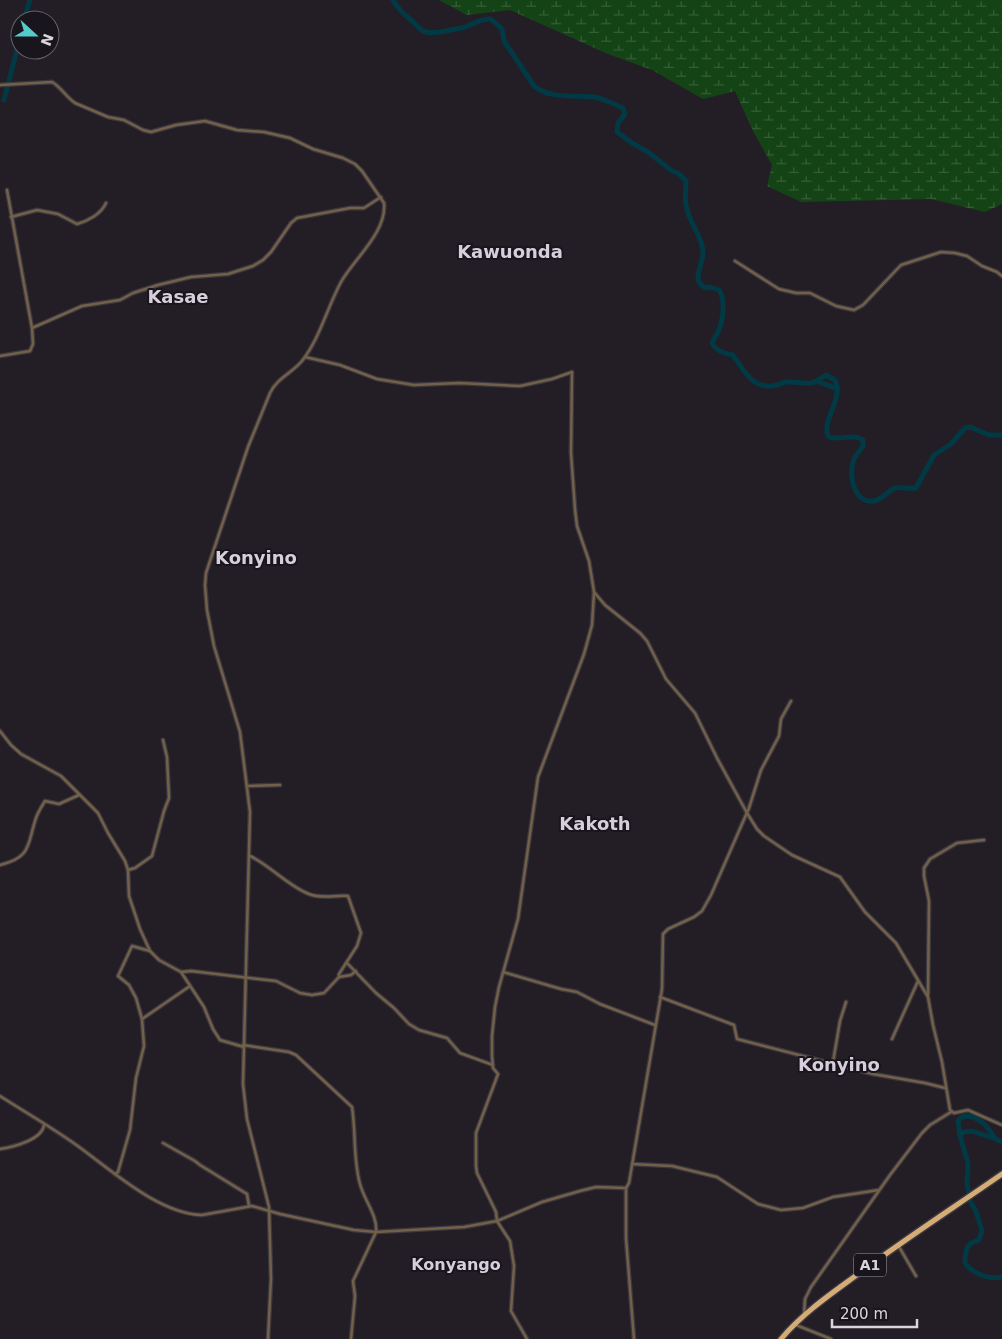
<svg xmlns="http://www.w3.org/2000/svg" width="1002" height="1339" viewBox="0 0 1002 1339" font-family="'DejaVu Sans',sans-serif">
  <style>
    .wetland { fill: url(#wetland-marsh) }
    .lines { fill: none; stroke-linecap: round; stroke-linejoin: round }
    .river { stroke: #013944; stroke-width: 5 }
    .minor-casing { stroke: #3c383f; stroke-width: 5 }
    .trunk-casing { stroke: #3c383f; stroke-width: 8 }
    .minor { stroke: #726049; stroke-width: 2.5 }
    .trunk { stroke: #d6ac76; stroke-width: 5 }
    .labels { text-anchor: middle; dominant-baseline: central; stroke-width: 4; stroke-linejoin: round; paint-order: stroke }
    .shield { fill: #19151d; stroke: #9f9ca2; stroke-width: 1 }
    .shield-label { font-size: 14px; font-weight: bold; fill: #d9d6db }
    .neighbourhood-label { font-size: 16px; font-weight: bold; fill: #d6cfdb; stroke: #19151d }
    .quarter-label { font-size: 18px; font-weight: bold; fill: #d6cfdb; stroke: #19151d }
  </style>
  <defs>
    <pattern id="wetland-marsh" width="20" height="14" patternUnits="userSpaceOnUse" patternTransform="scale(1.25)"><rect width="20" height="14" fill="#144416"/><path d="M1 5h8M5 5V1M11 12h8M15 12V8" fill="none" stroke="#365e37"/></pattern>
  </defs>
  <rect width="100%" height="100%" fill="#231e26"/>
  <!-- wetland -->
  <path class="wetland" d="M439,0H1002V204L985,212L931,199L801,202L767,186L772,165L753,131L735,91L703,99L652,70L608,54L510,10L467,15Z"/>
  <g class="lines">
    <!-- river -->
    <g class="river">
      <path d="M393,0C399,10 403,13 411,20C415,23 418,28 423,31C432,36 454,29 465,27C474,24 481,18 491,19L502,29L504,41L534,86C549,99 575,95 594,97C601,98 617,105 623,108L625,114L618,123L617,132L632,143L648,152L672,171L678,173L686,181C686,190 684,200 687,209C690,224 703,237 703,253C703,265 690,281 706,288L710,287L719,290C726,300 723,321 718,332C716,336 714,339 712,343C716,351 726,354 733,355C742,368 752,388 771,386C776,386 781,383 786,382C807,381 806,389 826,375L835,380C844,399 822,418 828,436L831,438L856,437L863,440V446C860,451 856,454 854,459C848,473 853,503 873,501C880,501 887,492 893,489C900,485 908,490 916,488L934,455L951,444L965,428L970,427L989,435H1002"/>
      <path d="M24,20L30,0"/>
      <path d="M4,100L20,38"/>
      <path d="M819,382L838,389"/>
      <path d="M960,1136L964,1132L972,1131L996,1139"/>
      <path d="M1002,1142C1000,1141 997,1140 995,1138C992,1136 991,1132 988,1128C981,1120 966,1110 958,1121L960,1136L968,1163L967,1183L970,1201L976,1211L982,1231L979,1240C965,1244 966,1249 965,1263C973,1274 989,1280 1002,1277"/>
    </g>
    <defs>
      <g id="minor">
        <path d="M0,85L52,82C61,87 66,97 75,103L108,117L124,120L143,130L151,132L176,125L205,121L237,130L264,132L290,138L313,149L343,158L355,164L362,171L384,203C387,232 354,259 341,282C327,308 320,338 302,361C292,373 277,378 270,393L248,447L206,573L205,585L207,610L214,646L240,732L250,812L243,1084L247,1119L269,1207L271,1279L268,1339"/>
        <path d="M7,190L32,328"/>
        <path d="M11,217L37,210L58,214L77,224C88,221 101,214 106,203"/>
        <path d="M735,261L779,289L796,293H810L836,306L854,310L863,305L901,265L941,252L955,253L967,256L982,266L997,272L1002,276"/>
        <path d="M0,356L30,351L33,344L32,328L82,306L120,300L133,293L158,285L191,277L228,274L253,266L263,260L271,252L291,223L297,218L350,208H364L381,197"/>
        <path d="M305,357L340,365L377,379L414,385L459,383L520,386L552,379L572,372L571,453L575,509L577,526L589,561L594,592L605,605L640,633L647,641L666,679L695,713L717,758L747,813L757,829L764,836L792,855L840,877L865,912L896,943L928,997L933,1025L942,1062L950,1110L954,1113L968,1110L1002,1125"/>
        <path d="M0,731L11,745L21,754L61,776L98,813L108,833L125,861L128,870L129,896L140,929L150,951L159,960L181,972L204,1007L213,1029L220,1040L244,1047"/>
        <path d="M247,786L280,785"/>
        <path d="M0,865C32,857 27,845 36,818C38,812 42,806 45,801L59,804L79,795"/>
        <path d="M128,870L135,868L152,856L164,811L169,798L167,757L163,740"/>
        <path d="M347,963L376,993L394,1008L409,1024L419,1030L447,1038L460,1053L493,1065"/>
        <path d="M181,972L191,971L276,981L300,993L312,995L324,993L339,977V974L357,946L361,933L348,896C336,895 320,899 309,894C288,886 271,866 250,856"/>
        <path d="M503,972L561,989L577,992L600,1004L655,1025"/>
        <path d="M339,977L351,975L356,971"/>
        <path d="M928,995L929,901L924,876V868L930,859L957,843L984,840"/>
        <path d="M660,997L734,1025L737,1039L873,1074L925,1083L945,1088"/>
        <path d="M142,1019L190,986"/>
        <path d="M892,1039L918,981"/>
        <path d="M243,1045L289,1052L296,1055L352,1107C356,1132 353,1159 360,1184C364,1200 378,1216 376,1232L353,1281L355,1296L351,1339"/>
        <path d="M833,1062L840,1021L846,1002"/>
        <path d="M0,1096C25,1112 51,1127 75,1144C109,1168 158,1214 202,1215L252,1206L280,1214L354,1230L376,1232L464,1227L497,1221L542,1202L580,1191L596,1187L626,1188V1238L634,1339"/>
        <path d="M163,1143L195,1161L200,1165L247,1194L249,1206"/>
        <path d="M0,1149C13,1147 42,1140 44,1125"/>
        <path d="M632,1164L672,1166L717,1177L758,1204L781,1210L803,1208L833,1197L879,1190"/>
        <path d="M115,1174L118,1172L130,1130L136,1078L144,1046L142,1019L136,998L129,985L118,976L132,946L150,951"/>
        <path d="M626,1188L629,1183L662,989L663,934L668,929L694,917L702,911L711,895L749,808L761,770L779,736L781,719L791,701"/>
        <path d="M898,1245L916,1276"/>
        <path d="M804,1315L805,1299L811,1287L890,1175L922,1133L930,1125L951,1112"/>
        <path d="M796,1325L831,1339"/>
        <path d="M527,1339L511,1311L514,1266L510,1241L497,1221L496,1212L477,1173L476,1166V1133L498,1074L493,1068L492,1056V1036L495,1007L499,987L518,919L538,777L584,654L592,625L594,593"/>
      </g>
      <path id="trunk" d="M781,1339C802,1314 828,1296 854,1277C902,1241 953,1208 1002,1174"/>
    </defs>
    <!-- minor casing -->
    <use href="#minor" class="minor-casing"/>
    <!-- trunk casing -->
    <use href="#trunk" class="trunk-casing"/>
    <!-- minor -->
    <use href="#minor" class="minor"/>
    <!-- trunk -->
    <use href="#trunk" class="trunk"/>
  </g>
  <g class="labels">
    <!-- shield labels -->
    <rect class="shield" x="854" y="1253.5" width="32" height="23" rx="4"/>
    <g class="shield-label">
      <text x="870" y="1265">A1</text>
    </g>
    <!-- neighbourhood labels -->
    <g class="neighbourhood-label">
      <text x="456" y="1264">Konyango</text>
    </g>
    <!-- quarter labels -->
    <g class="quarter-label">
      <text x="510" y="251">Kawuonda</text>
      <text x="178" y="296">Kasae</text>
      <text x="256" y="557">Konyino</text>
      <text x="595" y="823">Kakoth</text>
      <text x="839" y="1064">Konyino</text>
    </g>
  </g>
  <!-- north arrow -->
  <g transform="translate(35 35) rotate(111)"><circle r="24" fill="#19151d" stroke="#666269"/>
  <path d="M0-4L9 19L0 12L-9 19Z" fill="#53cdca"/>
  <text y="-8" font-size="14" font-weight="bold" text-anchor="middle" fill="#d9d6db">N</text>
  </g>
  <!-- scale -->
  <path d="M832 1319v8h85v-8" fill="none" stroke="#d9d6db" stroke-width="2.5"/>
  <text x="840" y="1319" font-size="15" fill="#d9d6db" stroke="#19151d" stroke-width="4" paint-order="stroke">200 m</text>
</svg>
